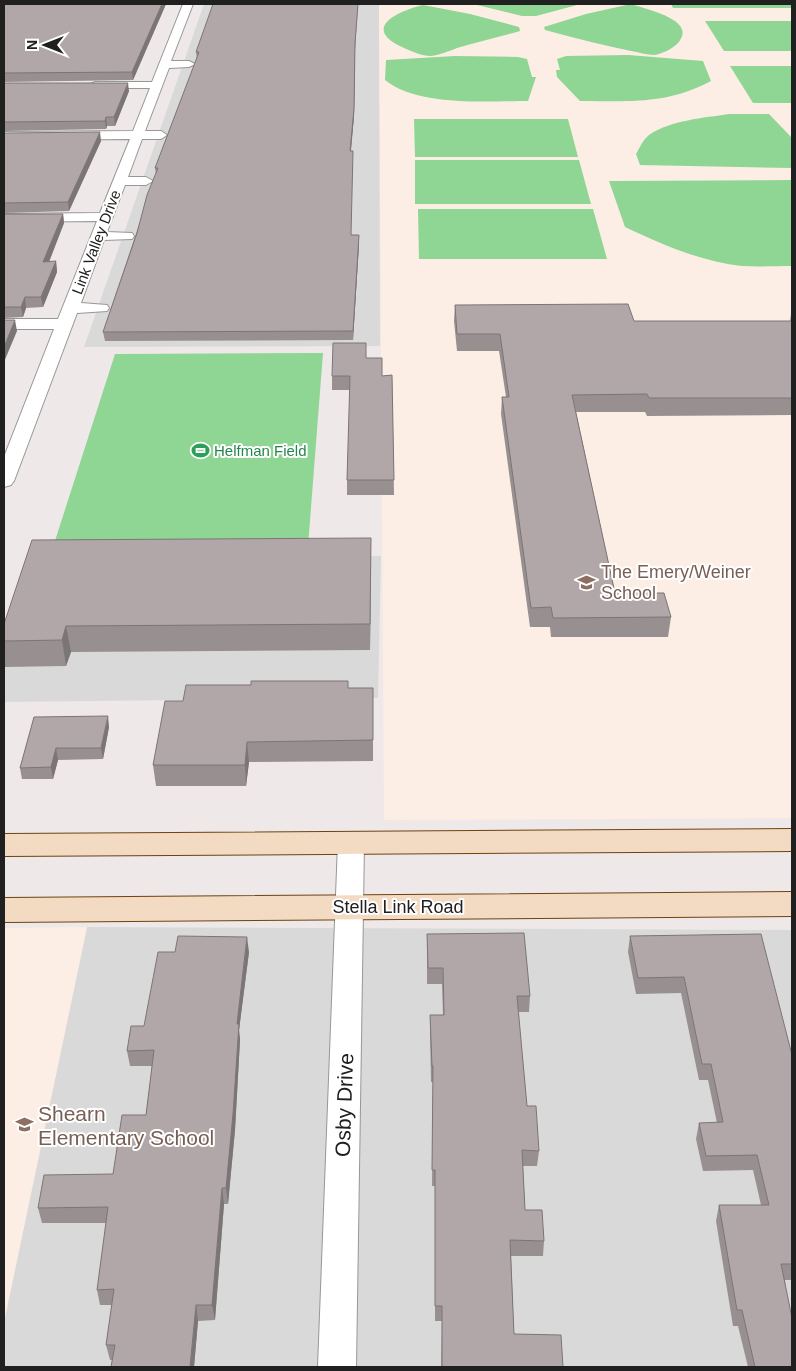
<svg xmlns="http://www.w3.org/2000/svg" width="796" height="1371" viewBox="0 0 796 1371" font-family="Helvetica,sans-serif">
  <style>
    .residential { fill: #dad9da }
    .education { fill: #fceee4 }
    .pitch { fill: #8fd593 }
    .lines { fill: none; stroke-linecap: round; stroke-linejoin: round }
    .street-casing { stroke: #979797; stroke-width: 2 }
    .secondary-casing { stroke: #6c4312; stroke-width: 2 }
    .street { fill: #fff; fill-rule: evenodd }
    .secondary { fill: #f3dac2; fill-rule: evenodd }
    .wall { fill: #989090 }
    .shaded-wall { fill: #7c7576 }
    .building { fill: #b1a7a8; stroke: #7c7576 }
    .labels { text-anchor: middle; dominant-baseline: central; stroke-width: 4; stroke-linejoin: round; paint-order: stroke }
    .far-street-label { font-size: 15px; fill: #202020; stroke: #fff }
    .far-leisure-label { font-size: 15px; fill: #27864d; stroke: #fff; text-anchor: start }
    .education-label { font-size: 18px; fill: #785e54; stroke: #fff; text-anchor: start }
    .street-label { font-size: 18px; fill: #202020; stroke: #fff }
    .near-street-label { font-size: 21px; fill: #202020; stroke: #fff }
    .near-education-label { font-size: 21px; fill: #785e54; stroke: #fff; text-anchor: start }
  </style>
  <rect width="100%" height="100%" fill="#efe8e8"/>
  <!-- residential -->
  <g class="residential">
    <path d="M204,4H379L380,346L84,347Z"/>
    <path d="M381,556L378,698L4,702V648L34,558Z"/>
    <path d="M87,927L792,930V1367H4V1322Z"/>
  </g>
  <!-- education -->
  <g class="education">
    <path d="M379,4H792V818L384,820Z"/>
    <path d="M87,927L4,1322V928Z"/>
  </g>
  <!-- pitch -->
  <g class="pitch">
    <path d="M473,4H581L536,16H522Z"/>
    <path d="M631,4C645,9 699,20 678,43C672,49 662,54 654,55C647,55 638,52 631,51C602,45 574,38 545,30L544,27L586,14Z"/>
    <path d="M671,4H792V8H673Z"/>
    <path d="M423,5L470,14L519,27L520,31C499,37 478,42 457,48C449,51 440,55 431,56C422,56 410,51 402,47C361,28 398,11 423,5Z"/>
    <path d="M705,21H792V51H724Z"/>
    <path d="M628,55L703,61L711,81C666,105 628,101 580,101L557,77L556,70H560L557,59L566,56Z"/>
    <path d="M455,56L518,57L527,59L532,77H536L528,101C488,101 418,107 385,80L386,60Z"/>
    <path d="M730,66H792V103H753Z"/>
    <path d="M729,114H769L792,138V168L640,165L636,154C640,147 643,140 649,135C671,120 704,118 729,114Z"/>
    <path d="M414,119H568L578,157H415Z"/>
    <path d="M415,160H579L591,204H415Z"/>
    <path d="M792,180V266C776,266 758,267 742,266C702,262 661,244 625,227L609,181Z"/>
    <path d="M418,209H593L607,259H419Z"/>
    <path d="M323,353L308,546L53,547L115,354Z"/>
  </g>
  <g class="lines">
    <defs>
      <g id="street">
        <path d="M183,4H193L171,61H189L195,64L189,67L169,68L145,131H161L167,135L161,139H142L128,177H146L153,181L146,185H125L107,232L132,233L134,236L132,239L104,240L81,303L107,305L109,308L107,311L77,313L14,481L11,485L4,487V457L54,329H4V319H58L97,221L4,222V214L100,213L130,139L4,140V132L133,131L150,88H95L89,85L95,82H152Z"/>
        <path d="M351,834L361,836L364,843L356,1367H318L338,843L341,836Z"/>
      </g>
      <g id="secondary">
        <path d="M792,829V851L4,856V834Z"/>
        <path d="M792,892V916L4,922V898Z"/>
      </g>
    </defs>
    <!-- street casing -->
    <use href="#street" class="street-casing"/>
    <!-- secondary casing -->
    <use href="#secondary" class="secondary-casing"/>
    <!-- street -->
    <use href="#street" class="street"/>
    <!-- secondary -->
    <use href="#secondary" class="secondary"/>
  </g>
  <!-- wall -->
  <g class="wall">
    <path d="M4,4H166L133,80L4,82Z"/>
    <path d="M355,50L354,116L351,151V235L359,244L353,340L105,341L103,332L156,174L155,168L197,59L196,52Z"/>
    <path d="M4,83L129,91L115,126H107L106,129L4,131Z"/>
    <path d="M4,133L101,141L69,211L4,213Z"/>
    <path d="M4,214H63L64,223L49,262L56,261L57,272L43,307L26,308L23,317L4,318Z"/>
    <path d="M455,305L634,321H790L792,307V415L647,416L645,412H576L615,593L671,617L668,637H551L550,627H530L501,414L502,397H506L499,351H457L454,321Z"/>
    <path d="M367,358L382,376L392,375L394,495H347V480L350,390H332V376Z"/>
    <path d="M371,538L370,650L71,652L66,666L4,667V624Z"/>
    <path d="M348,688H373V761L249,762L246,786H156L153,765L183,701Z"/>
    <path d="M34,717L109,727L103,759L58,760L53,779H22L20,768Z"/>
    <path d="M427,934L530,996L529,1012H518L527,1106L539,1151L537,1166H523L525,1210L544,1241L543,1256H511L514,1334L563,1367H441L442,1321H435V1186H432L433,1082H431L430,1030V1015H443L442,984H427Z"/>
    <path d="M630,936L792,1055V1280H785L792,1367H748L738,1326H733L716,1221L719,1205H761L753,1170L703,1171L696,1139L699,1123H717L708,1080H699L681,993L636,994L628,952Z"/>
    <path d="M249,952L239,1030L240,1040L235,1130L228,1204H224L215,1320L198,1321L194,1367H111L112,1360H110L106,1345L112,1305H100L97,1290L106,1223H42L38,1208L113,1174L146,1115L152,1066H130L127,1051L144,1026Z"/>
  </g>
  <!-- shaded-wall -->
  <g class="shaded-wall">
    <path d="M162,4H166L133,80L132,72Z"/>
    <path d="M358,4L355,50L354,116L350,159L355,43Z"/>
    <path d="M128,83L129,91L115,126L114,117Z"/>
    <path d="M106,117L107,126L106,129L105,121Z"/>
    <path d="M100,132L101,141L69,211L68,202Z"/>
    <path d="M63,214L64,223L45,272L43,262Z"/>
    <path d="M359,235V244L353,340V331Z"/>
    <path d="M56,261L57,272L43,307L41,297Z"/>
    <path d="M25,297L26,308L23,317L21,307Z"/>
    <path d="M15,320L17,331L4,362V347Z"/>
    <path d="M371,538V563L370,650V624Z"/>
    <path d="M66,626L71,652L66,666L62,640Z"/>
    <path d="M108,716L109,727L103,759L101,748Z"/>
    <path d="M247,742L249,762L246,786L245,765Z"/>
    <path d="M56,748L58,760L53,779L51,767Z"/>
    <path d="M247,937L249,952L239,1030L240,1040L235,1130L228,1204L226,1188L237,1024Z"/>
    <path d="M222,1188L224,1204L215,1320L212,1305Z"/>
    <path d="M196,1305L198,1321L194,1367H190Z"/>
  </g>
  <!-- building -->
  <g class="building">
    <path d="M4,4H162L132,72L4,73Z"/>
    <path d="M213,4H358L355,43L354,109L350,151H353L351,235H359L353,331L103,332L137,233L147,195L158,168H155L199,52H196Z"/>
    <path d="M4,83H128L114,117H106L105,121L4,122Z"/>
    <path d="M100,132L68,202L4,203V133Z"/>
    <path d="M4,214H63L43,262L56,261L41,297H25L21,307H4Z"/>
    <path d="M628,304L634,321H792V398H649L647,394L572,395L615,593H664L671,617L553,618L551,607L531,608L502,397H509L500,334H457L455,305Z"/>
    <path d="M4,320H15L4,347Z"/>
    <path d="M333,343H366V358H382V376L392,375L394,480H347L350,376H332Z"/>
    <path d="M371,538L370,624L66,626L62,640L4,641V624L32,540Z"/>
    <path d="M251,681H348V688H373V740L247,742L245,765H153L165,701H183L186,685H251Z"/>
    <path d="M108,716L101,748H56L51,767L20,768L34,717Z"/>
    <path d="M524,933L530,996H517L527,1106H536L539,1151L522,1150L525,1210H542L544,1241L510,1240L514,1334L561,1335L563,1367H442V1306H435V1170H432L433,1066H432L430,1015H444L443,968H428L427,934Z"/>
    <path d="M761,934L792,1055V1264H781L792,1318V1367H755L742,1310H737L719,1205H769L757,1155L706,1156L699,1123L723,1122L711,1064H702L684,977L638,978L630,936Z"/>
    <path d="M178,936L247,937L237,1024H239L233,1114L226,1188H222L212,1305H196L190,1367H111L115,1345H106L114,1289L97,1290L108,1207L38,1208L44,1175L113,1174L122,1115H146L154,1050L127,1051L131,1026H144L158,952H175Z"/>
  </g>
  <!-- icons -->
  <defs>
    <symbol id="stadium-bare" viewBox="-9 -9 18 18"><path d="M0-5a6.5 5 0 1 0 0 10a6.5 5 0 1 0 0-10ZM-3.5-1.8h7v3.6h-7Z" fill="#2e9e5b" stroke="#fff" stroke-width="2.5" paint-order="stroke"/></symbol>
    <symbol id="school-bare" viewBox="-9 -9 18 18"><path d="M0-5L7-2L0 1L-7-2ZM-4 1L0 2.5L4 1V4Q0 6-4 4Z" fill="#8d6e63" stroke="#fff" stroke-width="2.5" paint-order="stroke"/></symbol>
  </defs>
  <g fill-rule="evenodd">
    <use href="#stadium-bare" x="188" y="438" width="25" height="25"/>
    <use href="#school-bare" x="574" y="570" width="25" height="25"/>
    <use href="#school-bare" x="12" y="1112" width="25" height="25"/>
  </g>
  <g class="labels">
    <!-- far-street labels -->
    <g class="far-street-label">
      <text transform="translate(96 242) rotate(-69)">Link Valley Drive</text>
    </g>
    <!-- far-leisure labels -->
    <g class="far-leisure-label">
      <text x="214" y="450">Helfman Field</text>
    </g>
    <!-- education labels -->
    <g class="education-label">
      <text x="601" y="572">The Emery/Weiner<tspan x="601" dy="21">School</tspan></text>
    </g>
    <!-- street labels -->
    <g class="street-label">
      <text x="398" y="907">Stella Link Road</text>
    </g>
    <!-- near-street labels -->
    <g class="near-street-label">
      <text transform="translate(344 1105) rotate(-88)">Osby Drive</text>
    </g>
    <!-- near-education labels -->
    <g class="near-education-label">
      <text x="38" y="1113">Shearn<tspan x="38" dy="24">Elementary School</tspan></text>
    </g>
  </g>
  <!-- border -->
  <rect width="796" height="1371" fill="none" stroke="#202020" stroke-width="10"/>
  <!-- north arrow -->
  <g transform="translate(45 45) rotate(270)" stroke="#ffffff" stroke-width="4" paint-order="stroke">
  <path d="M0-4L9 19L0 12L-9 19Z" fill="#202020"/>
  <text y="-8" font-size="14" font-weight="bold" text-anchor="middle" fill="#202020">N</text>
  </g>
</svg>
